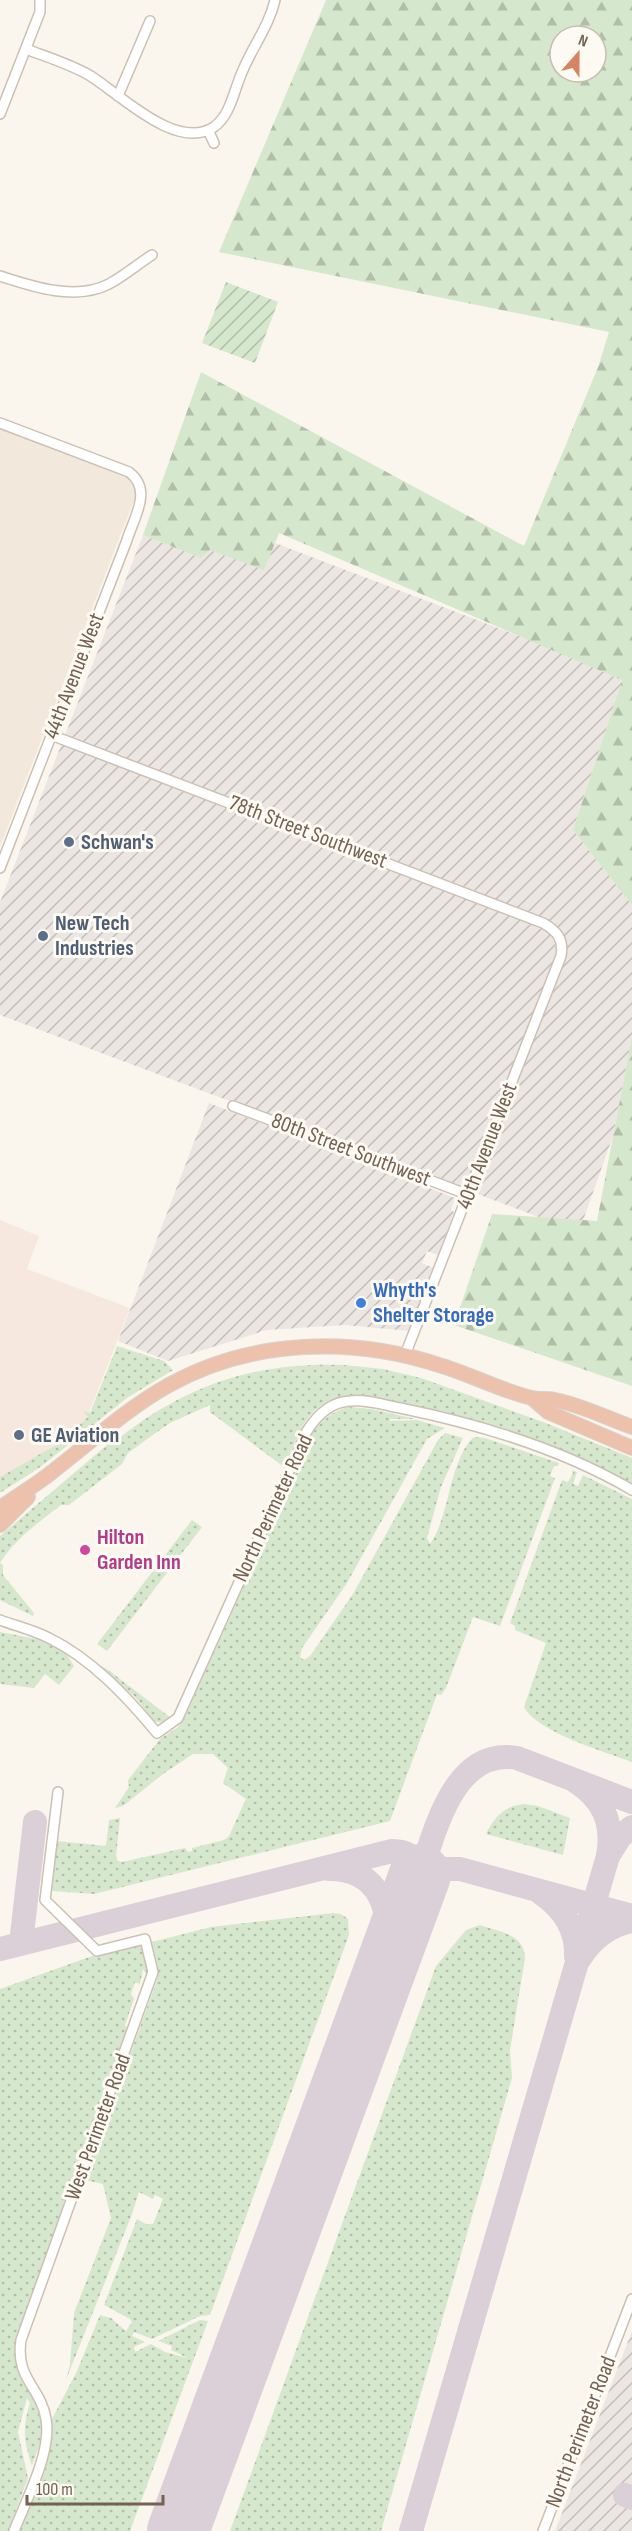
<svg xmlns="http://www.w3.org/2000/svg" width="632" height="2531" viewBox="0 0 632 2531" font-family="'Sofia Sans Condensed',sans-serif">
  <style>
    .residential { fill: #f2e9dc }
    .commercial { fill: #f6e8df }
    .industrial { fill: url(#industrial-furrows) }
    .grass { fill: url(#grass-dots) }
    .forest { fill: url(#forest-firs); fill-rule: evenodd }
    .garden { fill: url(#garden-furrows) }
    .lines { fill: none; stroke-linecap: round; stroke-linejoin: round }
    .taxiway { stroke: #dbd0d8; stroke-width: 24 }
    .runway { stroke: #dbd0d8; stroke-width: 62 }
    .minor-casing { stroke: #ccc0b3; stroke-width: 12 }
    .highway-casing { stroke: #d8d3cf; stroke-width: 16 }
    .minor { stroke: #fff; stroke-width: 9 }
    .highway { stroke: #edc2ac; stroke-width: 14 }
    .service-dot { fill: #5c6f8a; stroke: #fdfaf3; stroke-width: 2 }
    .shop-dot { fill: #3f7fe0; stroke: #fdfaf3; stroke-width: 2 }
    .hotel-dot { fill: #d1479c; stroke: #fdfaf3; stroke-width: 2 }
    .labels { text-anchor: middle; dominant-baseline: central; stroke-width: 6; stroke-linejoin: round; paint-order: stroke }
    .street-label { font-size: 22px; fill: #746152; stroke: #fdfaf3 }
    .service-label { font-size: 22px; font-weight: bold; fill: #4e5e75; stroke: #fdfaf3; text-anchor: start }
    .shop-label { font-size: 22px; font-weight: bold; fill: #366cbe; stroke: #fdfaf3; text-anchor: start }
    .hotel-label { font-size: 22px; font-weight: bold; fill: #b23c85; stroke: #fdfaf3; text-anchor: start }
  </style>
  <defs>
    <pattern id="industrial-furrows" width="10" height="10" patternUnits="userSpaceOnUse" patternTransform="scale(1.5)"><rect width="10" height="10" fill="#ebe6e1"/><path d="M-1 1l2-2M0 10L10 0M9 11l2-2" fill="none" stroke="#c3beb9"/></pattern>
    <pattern id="grass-dots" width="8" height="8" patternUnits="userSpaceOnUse" patternTransform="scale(1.5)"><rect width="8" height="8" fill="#d5e7cc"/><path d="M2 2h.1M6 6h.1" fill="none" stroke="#b1bfa8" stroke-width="1.8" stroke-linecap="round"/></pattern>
    <pattern id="forest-firs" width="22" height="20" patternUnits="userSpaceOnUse" patternTransform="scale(1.5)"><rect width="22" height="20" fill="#d5e7cc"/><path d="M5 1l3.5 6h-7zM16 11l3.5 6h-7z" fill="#b1bfa8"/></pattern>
    <pattern id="garden-furrows" width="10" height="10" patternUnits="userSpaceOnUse" patternTransform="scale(1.5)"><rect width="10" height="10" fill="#d5e7cc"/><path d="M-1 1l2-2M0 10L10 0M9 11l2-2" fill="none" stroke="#b1bfa8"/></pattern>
  </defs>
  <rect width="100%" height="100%" fill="#fbf6ed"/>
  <!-- residential -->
  <path class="residential" d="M0,427L125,473L132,481L136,495L0,847Z"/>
  <!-- commercial -->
  <path class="commercial" d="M0,1220L39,1236L27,1269L130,1308L87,1418L64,1439L27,1463L0,1477Z"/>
  <!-- industrial -->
  <g class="industrial">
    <path d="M143,535L201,558L210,550L264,569L275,543L535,642L622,680L573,830L632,905V1036L613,1136L579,1232L0,1015V902Z"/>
    <path d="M209,1103L455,1198L451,1210L454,1212L438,1255L427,1251L422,1263L434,1268L410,1331L344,1325L267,1330L168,1361L118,1341Z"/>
    <path d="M632,2331V2531H555Z"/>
  </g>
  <!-- grass -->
  <g class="grass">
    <path d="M117,1346L164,1361L173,1370L127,1398L39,1468L0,1493V1477L56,1445L88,1417L83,1411L90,1413Z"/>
    <path d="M344,1365L383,1369L421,1378L543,1422L632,1458V1485L588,1463L354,1396C307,1398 301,1431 284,1467L210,1412V1405L170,1423L150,1437L128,1453L122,1464L69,1505H61C38,1523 16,1538 0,1563L3,1565V1575L34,1613L33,1616L0,1600V1536L114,1439H118C187,1384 256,1362 344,1365Z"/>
    <path d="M349,1407L371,1409L416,1419H390V1421L417,1420L445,1428L427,1439L347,1583L302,1648L300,1657L304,1660L310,1656L353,1594L438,1440L445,1433L463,1438L441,1487L427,1538L430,1544C450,1517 449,1459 474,1437L485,1438L559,1463L558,1466H554L550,1476L555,1478L500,1626L473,1617L446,1688L441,1695L437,1694L390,1821L94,1894L52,1891L57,1841L106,1846L109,1820L120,1818L116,1857L118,1861L122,1862L185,1848L188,1852L192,1851V1848L224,1840L229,1836L246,1799L223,1783L228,1768L213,1754H193L163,1774L123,1806L115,1808L129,1787L128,1780L160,1739L178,1727L186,1715L276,1514L280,1509L279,1505C295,1470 306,1417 349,1407Z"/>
    <path d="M572,1470L577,1472L573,1484L578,1486L583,1475L632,1499V1762C605,1752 537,1732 524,1707L546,1643L515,1630V1626L510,1623L562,1480L568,1482L573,1473Z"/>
    <path d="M192,1520L202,1527L107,1651L97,1644Z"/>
    <path d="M0,1632L48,1641L67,1655L74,1666L59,1685L45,1674L34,1688L0,1684Z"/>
    <path d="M101,1666L107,1669L171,1718L162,1723L154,1721L135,1697L100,1667Z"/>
    <path d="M524,1804L538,1806L570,1818L563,1855L486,1834C494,1817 504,1806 524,1804Z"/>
    <path d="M333,1913L341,1914L348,1919L349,1935L210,2315L200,2316L152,2339L134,2332L132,2336L145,2342L134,2347L135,2352L151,2344L165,2352L188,2358L171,2350L172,2346L158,2341L200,2320L208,2321L130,2531H20L50,2447L52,2419L77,2371L100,2315L111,2318L126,2331L132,2322L130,2319L104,2305L137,2219L146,2224H153L163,2199L155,2195L153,2199L139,2192L132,2214L66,2380L70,2365L74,2313L111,2218L103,2184L85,2180L157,1980L158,1966L152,1942L211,1927Z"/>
    <path d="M480,1925C500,1932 524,1934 525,1958L510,2050L512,2078L381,2531H230L436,1966L466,1930Z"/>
    <path d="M139,1945L143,1947L147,1961V1976L143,1969L140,1984L135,1982L131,1994L134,1999L125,2025L128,2030L18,2335C9,2381 35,2385 41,2420C44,2437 37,2451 32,2466C24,2441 22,2429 30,2403L27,2398L18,2432L28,2478L8,2531H0V1989L92,1956Z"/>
  </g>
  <!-- forest -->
  <g class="forest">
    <path d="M326,0H632V905L573,830L622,680L279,533L264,570L210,550L201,558L143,535L201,372L524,546L598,367L609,332L219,252ZM560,36H596V72H560Z"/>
    <path d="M632,1036V1386L454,1325L492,1214L597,1221Z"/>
  </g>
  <!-- garden -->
  <path class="garden" d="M226,282L278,302L255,363L202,343Z"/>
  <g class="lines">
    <!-- taxiway -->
    <g class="taxiway">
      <path d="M608,1856L620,1837L632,1827"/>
      <path d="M329,1869C383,1869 389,1912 390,1955"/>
      <path d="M420,1875C435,1831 454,1747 517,1758L632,1802"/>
      <path d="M420,1875L431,1869H460L632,1916"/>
      <path d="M541,1893C563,1908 577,1929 576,1956"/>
      <path d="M21,1943L35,1822"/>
      <path d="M0,1949L392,1851C415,1851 411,1861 420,1875"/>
      <path d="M580,1958C592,1939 610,1925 632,1921"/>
      <path d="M625,2495L632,2498"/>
      <path d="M411,2531L608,1856C614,1822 603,1799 575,1781"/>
    </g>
    <!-- runway -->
    <path class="runway" d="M178,2531L420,1875"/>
    <defs>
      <g id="minor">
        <path d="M26,49C47,57 70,64 89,75C119,93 176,152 214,127C231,115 234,89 243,70C253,46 269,26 275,0"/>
        <path d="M118,96L150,21"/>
        <path d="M0,114L40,12V0"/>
        <path d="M208,130L214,143"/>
        <path d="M0,276C33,287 76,301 109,284C124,276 138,264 152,255"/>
        <path d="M0,423L129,472C153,490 134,517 127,540L0,868"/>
        <path d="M51,735L543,923C557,931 564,939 561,956L405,1355"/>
        <path d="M233,1106L469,1195"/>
        <path d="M0,1620C16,1626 33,1630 49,1638C92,1659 127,1697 157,1733L178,1718L307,1431C317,1415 330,1402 350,1401C366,1399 384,1405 400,1408C479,1424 562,1449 632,1490"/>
        <path d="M14,2531C26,2500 52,2452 46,2419C41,2387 15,2379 21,2340L153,1972L145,1939L97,1951L45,1900L58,1792"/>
        <path d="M543,2531L632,2299"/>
      </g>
      <g id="highway">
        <path d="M533,1399L548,1412L632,1448"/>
        <path d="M0,1508C17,1496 36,1485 52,1472C91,1442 126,1409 169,1385C252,1339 353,1336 442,1366C472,1375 502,1391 532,1398C539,1400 548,1398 555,1400C581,1405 607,1418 632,1427"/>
        <path d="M0,1525L28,1497"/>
      </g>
    </defs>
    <!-- minor casing -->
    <use href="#minor" class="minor-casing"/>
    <!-- highway casing -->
    <use href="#highway" class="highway-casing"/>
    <!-- minor -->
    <use href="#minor" class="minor"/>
    <!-- highway -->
    <use href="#highway" class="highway"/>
  </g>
  <!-- markers -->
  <g class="service-dot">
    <circle cx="69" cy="842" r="6"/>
    <circle cx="43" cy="936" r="6"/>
    <circle cx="19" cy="1435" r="6"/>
  </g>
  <circle class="shop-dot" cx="361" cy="1303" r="6"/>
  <circle class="hotel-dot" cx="85" cy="1550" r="6"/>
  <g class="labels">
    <!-- street labels -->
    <g class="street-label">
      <text transform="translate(74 676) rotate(-69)">44th Avenue West</text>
      <text transform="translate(308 832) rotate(21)">78th Street Southwest</text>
      <text transform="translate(487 1146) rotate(-69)">40th Avenue West</text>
      <text transform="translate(351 1150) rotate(21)">80th Street Southwest</text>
      <text transform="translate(273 1508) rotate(-65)">North Perimeter Road</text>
      <text transform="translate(98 2127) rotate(-70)">West Perimeter Road</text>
      <text transform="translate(581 2432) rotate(-69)">North Perimeter Road</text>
    </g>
    <!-- service labels -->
    <g class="service-label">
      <text x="81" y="842">Schwan's</text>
      <text x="55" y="923">New Tech<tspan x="55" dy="25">Industries</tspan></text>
      <text x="31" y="1435">GE Aviation</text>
    </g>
    <!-- shop labels -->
    <g class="shop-label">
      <text x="373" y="1290">Whyth's<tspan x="373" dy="25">Shelter Storage</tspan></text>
    </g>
    <!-- hotel labels -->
    <g class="hotel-label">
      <text x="97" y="1537">Hilton<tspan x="97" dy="25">Garden Inn</tspan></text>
    </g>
  </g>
  <!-- north arrow -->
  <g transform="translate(578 54) rotate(21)"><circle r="28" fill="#fdfaf3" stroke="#c6bdb3" stroke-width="1.5"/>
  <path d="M0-4.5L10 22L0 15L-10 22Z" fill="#d58561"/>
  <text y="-9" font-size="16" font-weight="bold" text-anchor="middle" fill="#746152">N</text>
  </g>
  <!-- scale -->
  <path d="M27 2495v9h136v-9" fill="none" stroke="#746152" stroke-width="3"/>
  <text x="36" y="2495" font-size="18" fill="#746152" stroke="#fdfaf3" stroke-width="4.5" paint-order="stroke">100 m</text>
</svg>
